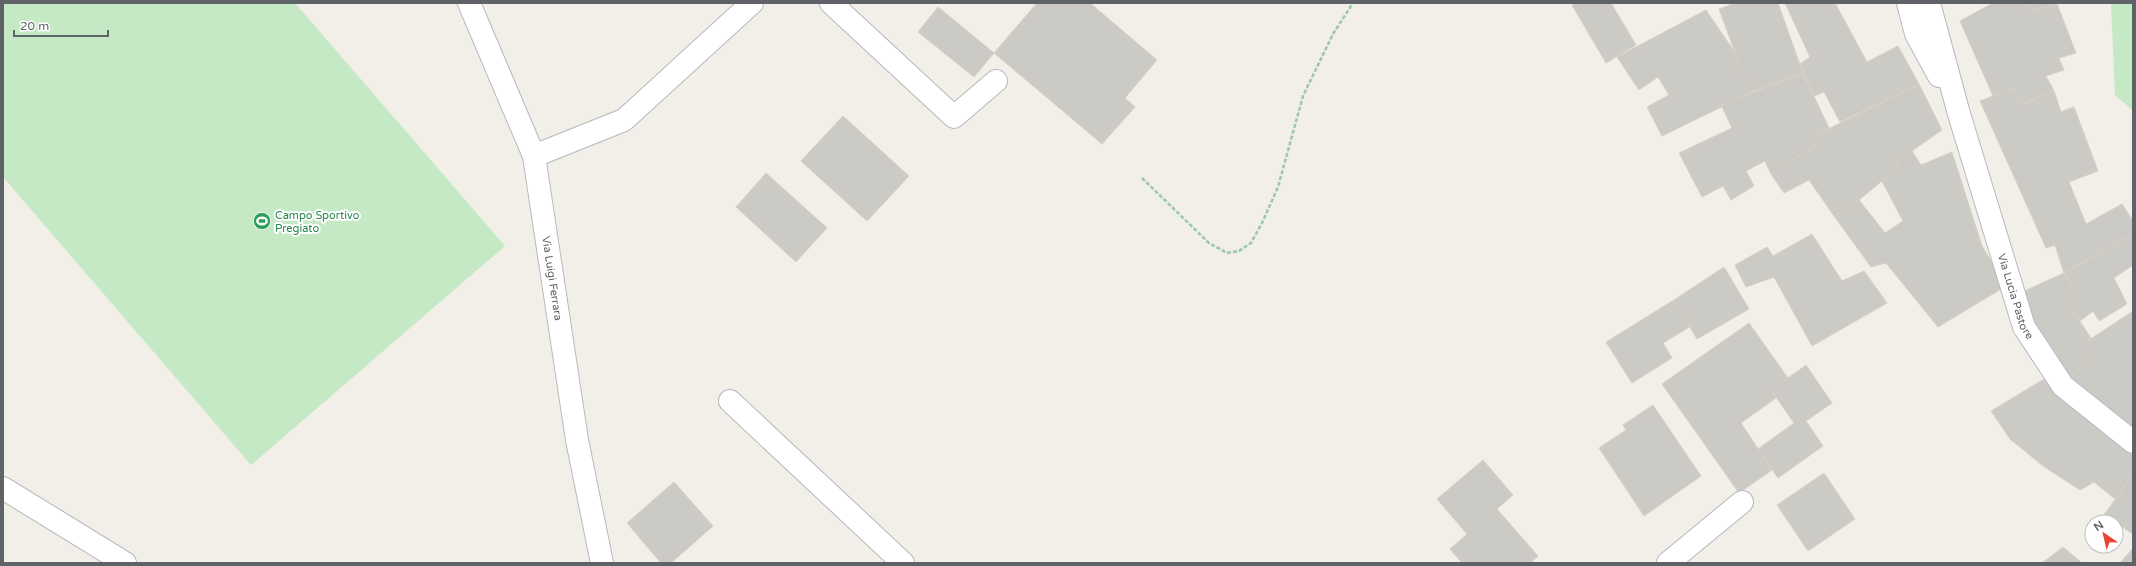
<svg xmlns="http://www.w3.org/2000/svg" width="2136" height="566" viewBox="0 0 2136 566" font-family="'Varela Round',sans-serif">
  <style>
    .green { fill: #c5e8c5 }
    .building { fill: #cccac5; stroke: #d6d1c6 }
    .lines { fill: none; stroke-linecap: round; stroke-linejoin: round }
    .street-casing { stroke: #b5b8bc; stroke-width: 24 }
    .secondary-casing { stroke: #b6babf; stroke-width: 24 }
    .path { stroke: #9cc7a9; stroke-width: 2.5; stroke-dasharray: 4 2; stroke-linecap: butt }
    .street { stroke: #fff; stroke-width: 22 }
    .secondary { stroke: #fff; stroke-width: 22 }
    .labels { text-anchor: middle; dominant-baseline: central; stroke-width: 4; stroke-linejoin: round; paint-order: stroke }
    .leisure-label { font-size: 11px; fill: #27864d; stroke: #fff; text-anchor: start }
    .street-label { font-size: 11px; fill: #5f6368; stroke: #fff }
  </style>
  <rect width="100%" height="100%" fill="#f1efe8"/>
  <!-- green -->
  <g class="green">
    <path d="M3,3H295L505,246L251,465L3,177Z"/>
    <path d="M2111,3H2133V111L2115,95Z"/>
  </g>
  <!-- building -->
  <g class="building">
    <path d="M1037,3H1090L1157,60L1125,98L1135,107L1102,144L994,53Z"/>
    <path d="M1576,3H1611L1636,45L1606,63L1572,5Z"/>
    <path d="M1736,3H1778L1803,73L1750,93L1719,9Z"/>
    <path d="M1785,3H1835L1867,62L1898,46L1919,84L1840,122L1824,92L1814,96L1800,64L1810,57Z"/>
    <path d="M1993,3H2026L2029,11L2057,4L2076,53L2059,58L2064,70L2046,76L2054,91L2021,105L2013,88L1993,96L1960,21Z"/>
    <path d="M2026,3H2061L2029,11Z"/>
    <path d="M938,7L994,53L974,77L918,32Z"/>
    <path d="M1706,10L1736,54L1750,93L1662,136L1647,107L1669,95L1658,77L1639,90L1617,57Z"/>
    <path d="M1803,73L1829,128L1814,136L1818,144L1771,174L1765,161L1746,171L1754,186L1731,200L1723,186L1702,197L1679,153L1732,128L1721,105Z"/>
    <path d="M1919,84L1942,130L1912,151L1893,158L1900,166L1859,200L1834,216L1809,180L1784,193L1771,174L1818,144L1814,136Z"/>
    <path d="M2013,88L2021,105L2054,91L2061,112L2074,107L2098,171L2069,182L2086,224L2122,204L2133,221V234L2064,273L2055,245L2046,248L1980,101Z"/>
    <path d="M843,116L909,176L867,221L801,161Z"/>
    <path d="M1912,151L1921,165L1952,152L1982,246L2006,286L1938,327L1886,263L1871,267L1834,216L1859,200L1885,233L1903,221L1882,181L1900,166L1893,158Z"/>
    <path d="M766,173L827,228L796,262L736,207Z"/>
    <path d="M1812,234L1842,281L1864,271L1887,303L1812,346L1774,277L1746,287L1735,265L1767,247L1773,256Z"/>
    <path d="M2133,234V265L2114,278L2127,304L2099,321L2093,311L2080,321L2068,304L2078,297L2064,273Z"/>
    <path d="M1724,267L1749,309L1697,339L1674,300Z"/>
    <path d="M2064,273L2078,297L2068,304L2091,338L2083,344L2095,358L2067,379L2032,325L2020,293Z"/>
    <path d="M1674,300L1691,326L1663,343L1672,358L1632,383L1606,342Z"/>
    <path d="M2133,311V431L2067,379L2095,358L2083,344Z"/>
    <path d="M1749,323L1788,378L1771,390L1776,398L1741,423L1772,470L1739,493L1662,384Z"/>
    <path d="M1806,365L1832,403L1806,421L1823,446L1778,478L1758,449L1794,423L1771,390Z"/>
    <path d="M2044,379L2133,454V474L2115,499L2094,482L2080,490L2043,466L2010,439L1991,411Z"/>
    <path d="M1653,405L1701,476L1644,516L1599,448L1626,430L1623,425Z"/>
    <path d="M1483,460L1513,495L1497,509L1538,556L1530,563H1462L1450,549L1467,534L1437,499Z"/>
    <path d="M1824,473L1855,519L1808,551L1777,505Z"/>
    <path d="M2133,474V534L2104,515Z"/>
    <path d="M674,482L713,526L671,563H661L627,523Z"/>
    <path d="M2063,547L2082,563H2042Z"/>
    <path d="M2133,548V563H2120Z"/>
  </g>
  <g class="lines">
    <defs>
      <g id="street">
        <path d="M831,3L954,117L996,81"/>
        <path d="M534,156L624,120L752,3"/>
        <path d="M730,401L903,563"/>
        <path d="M3,488L125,563"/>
        <path d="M1668,563L1742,502"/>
      </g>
      <g id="secondary">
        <path id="s1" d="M469,3L534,156L577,440L602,563"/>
        <path d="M1908,3L1916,34L1939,76"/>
        <path id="s2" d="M1929,3L1959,114L2024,327L2063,386L2133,442"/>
      </g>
    </defs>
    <!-- street casing -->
    <use href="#street" class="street-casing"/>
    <!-- secondary casing -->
    <use href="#secondary" class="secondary-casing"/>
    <!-- path -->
    <path class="path" d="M1142,178L1209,243L1227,253L1239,251L1251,243L1262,223L1278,187L1303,96L1333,34L1353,3"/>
    <!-- street -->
    <use href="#street" class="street"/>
    <!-- secondary -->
    <use href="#secondary" class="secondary"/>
  </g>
  <!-- icons -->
  <defs>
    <symbol id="stadium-disc" viewBox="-11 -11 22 22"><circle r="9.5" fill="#2e9e5b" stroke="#fff"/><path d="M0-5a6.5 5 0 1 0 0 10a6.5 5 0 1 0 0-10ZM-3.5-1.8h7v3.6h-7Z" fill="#fff"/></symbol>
  </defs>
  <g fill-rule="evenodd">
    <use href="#stadium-disc" x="252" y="211" width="20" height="20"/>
  </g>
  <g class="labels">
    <!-- leisure labels -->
    <g class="leisure-label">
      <text x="275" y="215">Campo Sportivo<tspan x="275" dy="13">Pregiato</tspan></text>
    </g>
    <!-- street labels -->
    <g class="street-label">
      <text stroke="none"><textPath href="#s1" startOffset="290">Via Luigi Ferrara</textPath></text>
      <text stroke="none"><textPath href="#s2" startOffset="306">Via Lucia Pastore</textPath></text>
    </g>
  </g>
  <!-- border -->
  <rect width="2136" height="566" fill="none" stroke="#5f6368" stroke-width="8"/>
  <!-- north arrow -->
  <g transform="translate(2104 534) rotate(326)"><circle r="19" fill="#ffffff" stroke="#bfc1c3"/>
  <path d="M0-3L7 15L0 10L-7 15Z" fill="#ea4335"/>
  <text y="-6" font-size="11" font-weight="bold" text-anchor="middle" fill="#5f6368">N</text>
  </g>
  <!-- scale -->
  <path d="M14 30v6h94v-6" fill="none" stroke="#5f6368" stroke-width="2"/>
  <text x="20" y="30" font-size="12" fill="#5f6368" stroke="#ffffff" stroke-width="3" paint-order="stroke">20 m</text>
</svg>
